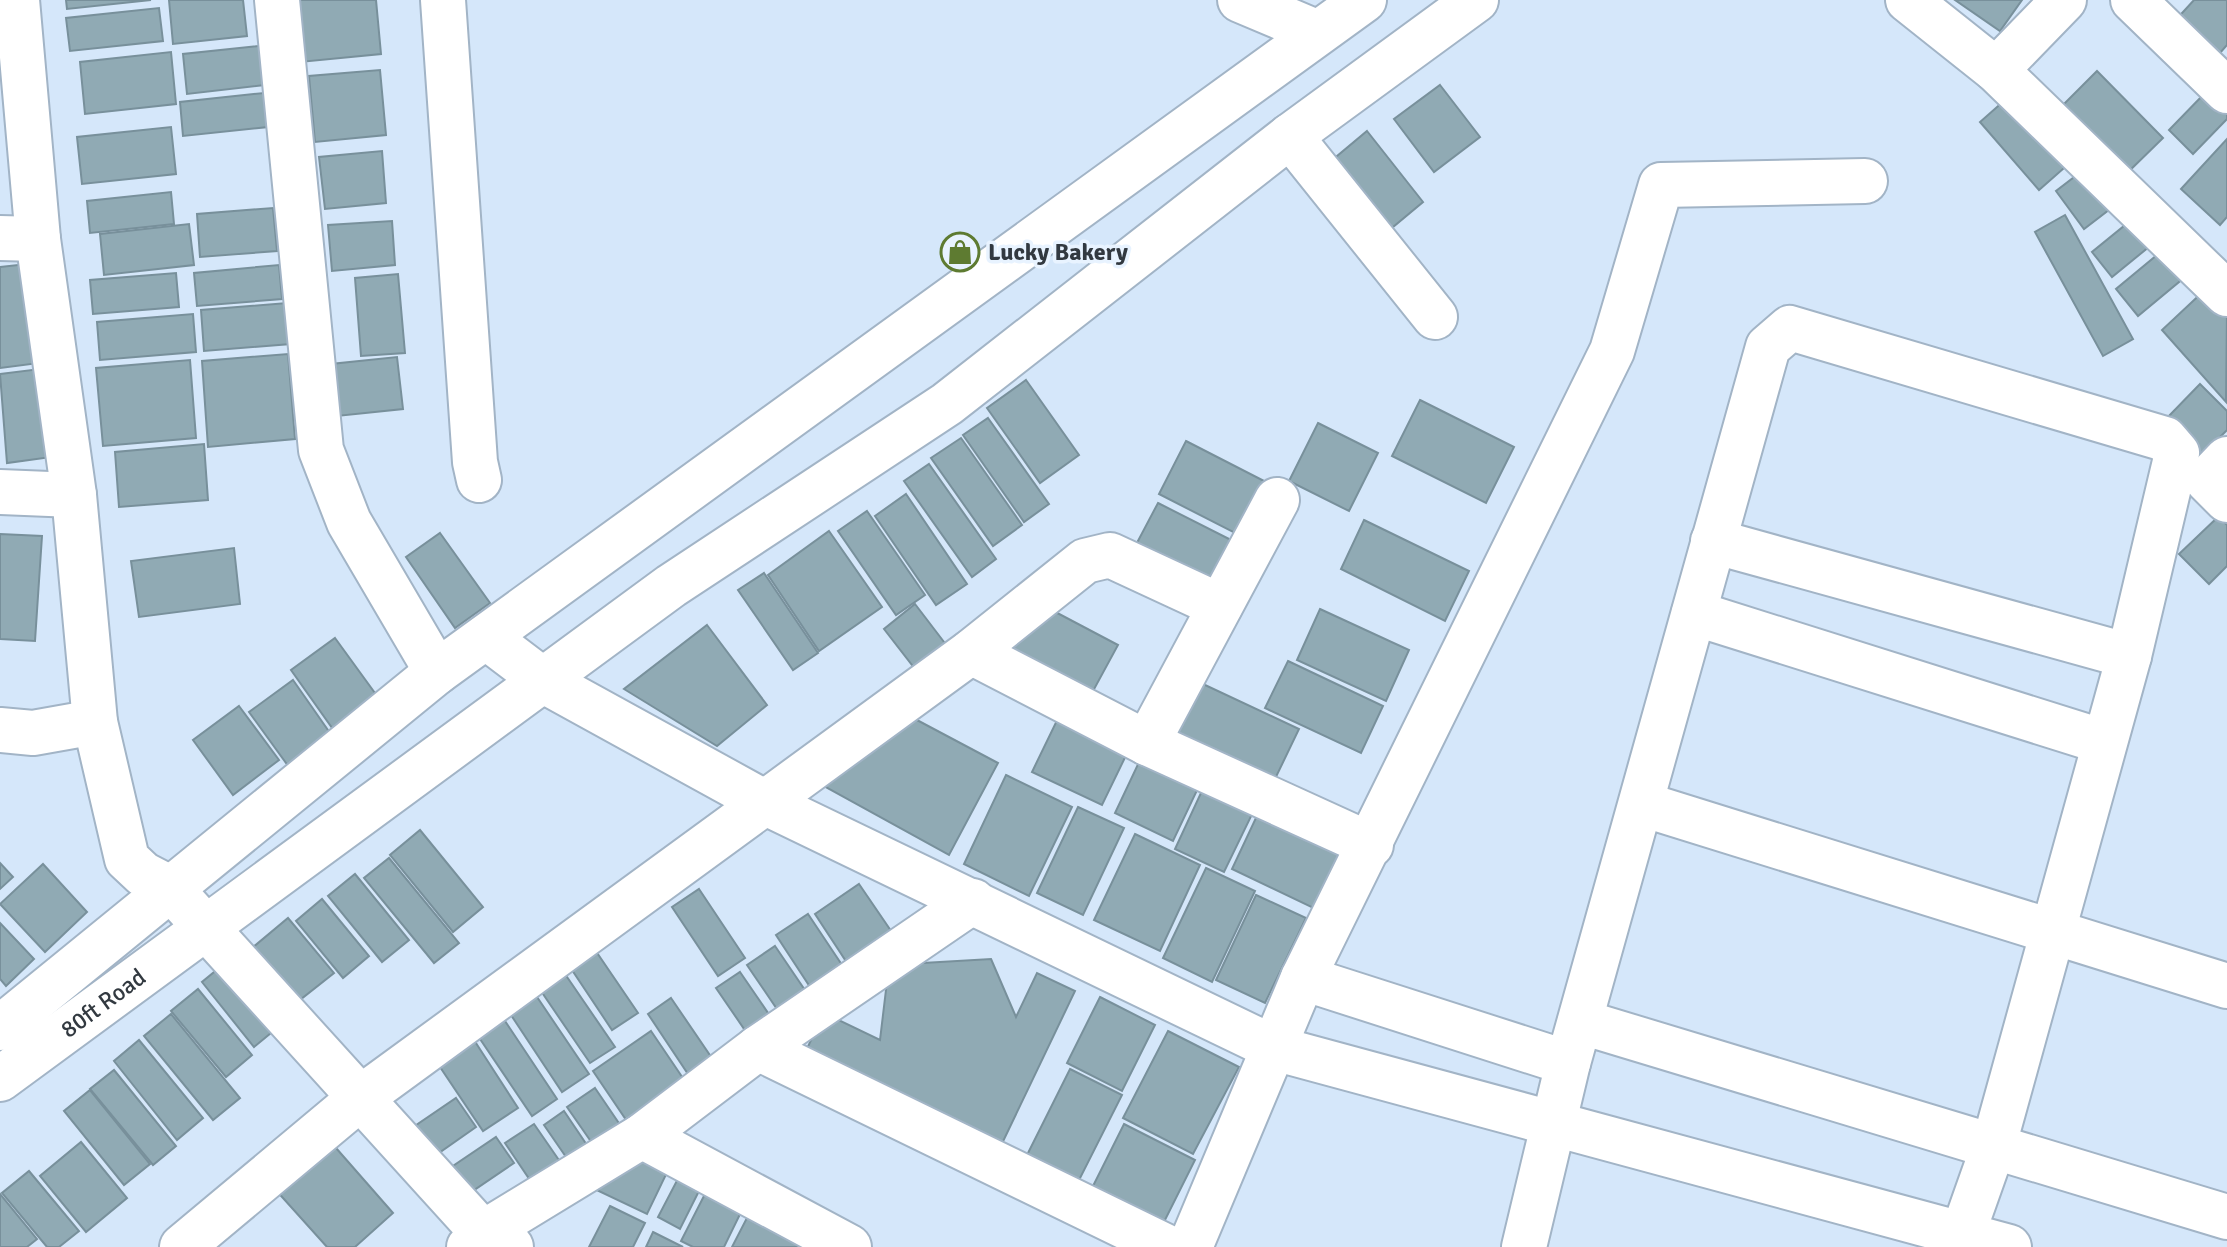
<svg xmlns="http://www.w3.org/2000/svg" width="2227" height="1247" viewBox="0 0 2227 1247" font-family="Signika,sans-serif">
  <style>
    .building { fill: #90aab4; stroke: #78909b; stroke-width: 2 }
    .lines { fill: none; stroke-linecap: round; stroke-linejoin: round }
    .street-casing { stroke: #a2b4c6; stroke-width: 48 }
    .secondary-casing { stroke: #a2b4c6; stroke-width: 48 }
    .street { stroke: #fff; stroke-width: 44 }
    .secondary { stroke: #fff; stroke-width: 44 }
    .labels { text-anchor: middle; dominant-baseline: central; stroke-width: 7; stroke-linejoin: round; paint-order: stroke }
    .poi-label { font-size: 24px; font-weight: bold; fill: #323940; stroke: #e8f3ff; text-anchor: start }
    .street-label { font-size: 24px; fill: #323940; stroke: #e8f3ff }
  </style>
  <rect width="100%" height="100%" fill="#d5e7fa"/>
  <!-- building -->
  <g class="building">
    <path d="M66,0H151L67,9Z"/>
    <path d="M169,0H243L247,36L173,44Z"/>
    <path d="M295,0H376L381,54L300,62Z"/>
    <path d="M1955,0H2022L2000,31Z"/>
    <path d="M2194,0H2227V45L2212,62L2172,24Z"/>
    <path d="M159,8L163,41L70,51L66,18Z"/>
    <path d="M278,44L282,83L187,94L183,54Z"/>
    <path d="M171,52L176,104L85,114L80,62Z"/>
    <path d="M380,70L386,135L315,142L309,76Z"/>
    <path d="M2097,71L2163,138L2122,178L2056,112Z"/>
    <path d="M1440,85L1480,137L1434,172L1394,119Z"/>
    <path d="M2206,92L2227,113V119L2193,154L2169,130Z"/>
    <path d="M264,93L268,127L183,136L180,102Z"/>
    <path d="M2013,93L2072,161L2039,190L1980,122Z"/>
    <path d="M171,127L176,174L82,184L77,137Z"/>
    <path d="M1367,131L1423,202L1381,237L1324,167Z"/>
    <path d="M2227,139V217L2220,225L2181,189Z"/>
    <path d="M382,151L386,203L325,209L319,157Z"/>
    <path d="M2086,168L2114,206L2084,229L2056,191Z"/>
    <path d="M171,192L174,224L90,233L87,201Z"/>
    <path d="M273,208L277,251L200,257L197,214Z"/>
    <path d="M2065,215L2133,339L2103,356L2035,232Z"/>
    <path d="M2135,217L2155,242L2112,277L2092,252Z"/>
    <path d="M392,221L395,265L332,271L328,225Z"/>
    <path d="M189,224L194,265L104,275L100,234Z"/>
    <path d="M2169,245L2191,272L2138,316L2116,289Z"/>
    <path d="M36,263L47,362L0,368V267Z"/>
    <path d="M279,265L282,299L197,306L194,273Z"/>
    <path d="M176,273L179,307L93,314L90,280Z"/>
    <path d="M398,274L405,353L361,356L355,278Z"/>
    <path d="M2207,288L2227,310L2226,402L2162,330Z"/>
    <path d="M299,302L303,343L204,351L201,310Z"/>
    <path d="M193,314L196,352L100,360L97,322Z"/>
    <path d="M288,354L295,439L208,447L202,361Z"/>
    <path d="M397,357L403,409L337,416L331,364Z"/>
    <path d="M190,360L196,438L103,446L96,368Z"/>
    <path d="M48,368L59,456L7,463L0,374Z"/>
    <path d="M1026,380L1079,455L1040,483L987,408Z"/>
    <path d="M2200,384L2227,411V430L2202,455L2165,420Z"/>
    <path d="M1420,400L1514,447L1486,503L1392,456Z"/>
    <path d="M988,418L1049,504L1024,522L963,435Z"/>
    <path d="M1318,423L1378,453L1349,511L1289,481Z"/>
    <path d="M961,438L1022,525L993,546L931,458Z"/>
    <path d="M1186,441L1266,482L1239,535L1159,494Z"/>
    <path d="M204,444L208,500L119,507L115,452Z"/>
    <path d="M929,464L996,559L972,577L904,481Z"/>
    <path d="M906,494L967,584L936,605L875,516Z"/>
    <path d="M1158,503L1239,544L1212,597L1130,556Z"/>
    <path d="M867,511L925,595L896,615L838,531Z"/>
    <path d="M2219,516L2227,525V566L2209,584L2179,554Z"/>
    <path d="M1364,520L1469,571L1445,621L1341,569Z"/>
    <path d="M829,531L882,607L819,651L768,575Z"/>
    <path d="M440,533L490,603L455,628L406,557Z"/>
    <path d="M0,534L42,536L35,641L0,639Z"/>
    <path d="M234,548L240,604L139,617L131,561Z"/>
    <path d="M764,573L818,653L793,670L738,590Z"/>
    <path d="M915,604L957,659L926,683L884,629Z"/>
    <path d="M1044,606L1118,645L1086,704L987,648Z"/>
    <path d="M1320,609L1409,650L1386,701L1297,660Z"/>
    <path d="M707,625L767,705L717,746L624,689Z"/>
    <path d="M335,638L380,700L335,732L291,670Z"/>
    <path d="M1288,661L1383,706L1361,753L1265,708Z"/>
    <path d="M1188,677L1299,729L1274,781L1164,730Z"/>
    <path d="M293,680L337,743L294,774L249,712Z"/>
    <path d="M239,706L279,760L233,795L193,740Z"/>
    <path d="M1063,708L1133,741L1102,805L1032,772Z"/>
    <path d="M915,719L998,763L949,855L820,784Z"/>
    <path d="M1141,758L1199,786L1173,841L1115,813Z"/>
    <path d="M1006,775L1072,807L1029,896L964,864Z"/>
    <path d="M1206,782L1256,806L1224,872L1175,849Z"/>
    <path d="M1262,805L1356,850L1326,914L1232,869Z"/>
    <path d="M1078,807L1124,828L1083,915L1037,893Z"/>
    <path d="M420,830L483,907L453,932L390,855Z"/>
    <path d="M1135,834L1200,865L1160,951L1094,920Z"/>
    <path d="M389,858L459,943L434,963L364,878Z"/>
    <path d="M0,863L13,877L0,889Z"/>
    <path d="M43,864L87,912L45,952L0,904Z"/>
    <path d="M1206,868L1255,891L1212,982L1163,958Z"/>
    <path d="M355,874L409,940L382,962L328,896Z"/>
    <path d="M859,884L902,947L857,978L815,914Z"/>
    <path d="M699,889L745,958L718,976L672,907Z"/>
    <path d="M1256,895L1306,918L1265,1003L1216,980Z"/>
    <path d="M322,899L369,956L343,978L296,921Z"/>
    <path d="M808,914L848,974L816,996L776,935Z"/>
    <path d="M288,918L334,973L291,1007L246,953Z"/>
    <path d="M0,923L34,959L6,986L0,979Z"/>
    <path d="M589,941L638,1013L612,1030L564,958Z"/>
    <path d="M775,946L811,999L783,1018L747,965Z"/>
    <path d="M230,959L283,1023L254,1047L202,982Z"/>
    <path d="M991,959L1016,1017L1037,973L1075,991L997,1154L802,1059L824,1013L880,1040L889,965Z"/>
    <path d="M740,972L777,1026L753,1042L716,988Z"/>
    <path d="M565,974L615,1047L590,1063L541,991Z"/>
    <path d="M198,989L252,1055L226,1077L171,1011Z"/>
    <path d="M533,991L589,1074L562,1092L507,1009Z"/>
    <path d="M1100,997L1155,1025L1122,1091L1067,1063Z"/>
    <path d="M671,998L718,1067L694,1083L648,1014Z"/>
    <path d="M171,1014L240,1098L213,1120L144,1036Z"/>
    <path d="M501,1015L557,1099L532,1116L476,1033Z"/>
    <path d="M651,1031L693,1093L635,1133L593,1071Z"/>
    <path d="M1168,1031L1239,1067L1193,1154L1123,1118Z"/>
    <path d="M139,1040L203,1118L177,1140L114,1061Z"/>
    <path d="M474,1040L518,1108L483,1131L438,1064Z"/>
    <path d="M1070,1069L1122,1095L1072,1194L1020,1169Z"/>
    <path d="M114,1070L176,1146L153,1165L90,1089Z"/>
    <path d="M595,1088L629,1138L601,1156L567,1107Z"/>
    <path d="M90,1090L150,1164L124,1185L64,1111Z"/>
    <path d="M456,1098L476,1127L426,1162L406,1132Z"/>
    <path d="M564,1111L597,1160L577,1173L544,1125Z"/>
    <path d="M534,1124L563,1166L534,1186L505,1143Z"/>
    <path d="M1124,1124L1195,1160L1158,1234L1087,1198Z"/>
    <path d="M496,1137L514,1163L458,1201L441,1174Z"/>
    <path d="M639,1139L673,1160L647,1214L584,1184Z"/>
    <path d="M329,1140L393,1213L355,1247H327L274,1188Z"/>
    <path d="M81,1142L127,1198L86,1232L40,1176Z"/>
    <path d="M29,1171L79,1231L59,1247H47L2,1193Z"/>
    <path d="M682,1171L704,1181L680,1229L658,1217Z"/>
    <path d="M708,1188L744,1206L724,1247H693L681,1241Z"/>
    <path d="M0,1194L37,1239L27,1247H0Z"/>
    <path d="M610,1206L645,1223L633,1247H589Z"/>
    <path d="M750,1212L802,1238L797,1247H732Z"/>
    <path d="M653,1232L683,1247H646Z"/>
  </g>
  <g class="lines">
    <defs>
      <g id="street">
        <path d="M17,0L38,239L74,495L95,722L127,859L143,874L170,888L483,1233L511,1247"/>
        <path d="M277,0L321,450L349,522L437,672"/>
        <path d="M443,0L475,462L479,480"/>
        <path d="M1240,0L1316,32"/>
        <path d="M1908,0L1996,70L2227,294"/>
        <path d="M2133,0L2227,91"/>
        <path d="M1996,70L2064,0"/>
        <path d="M1290,136L1435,317"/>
        <path d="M0,238L38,239"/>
        <path d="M2227,459L2207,480L2227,500"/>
        <path d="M0,492L74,495"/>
        <path d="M1713,541L2129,656"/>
        <path d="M1694,613L2104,742"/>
        <path d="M486,637L544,681L764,802L1274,1048L2009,1247"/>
        <path d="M971,652L1147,743L1371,845"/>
        <path d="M0,730L33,733L95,722"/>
        <path d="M1147,743L1277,500"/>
        <path d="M1642,804L2227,986"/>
        <path d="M1303,978L1568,1063"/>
        <path d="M1582,1022L2227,1217"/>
        <path d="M758,1048L1167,1247"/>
        <path d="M642,1136L849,1247"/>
        <path d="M182,1247L359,1099L971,652L1085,561L1110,555L1220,606"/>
        <path d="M469,1247L483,1233L642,1136L758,1048L973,901"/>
        <path d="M1190,1247L1303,978L1612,351L1661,185L1865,181"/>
        <path d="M1524,1247L1568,1063L1768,347L1790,328L2165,439L2177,453L2129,656L1993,1148L1958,1247"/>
      </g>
      <g id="secondary">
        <path d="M0,1028L437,672L1364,0"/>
        <path id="s1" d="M0,1079L671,586L947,404L1290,136L1476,0"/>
      </g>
    </defs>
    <!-- street casing -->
    <use href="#street" class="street-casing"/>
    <!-- secondary casing -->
    <use href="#secondary" class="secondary-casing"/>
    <!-- street -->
    <use href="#street" class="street"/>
    <!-- secondary -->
    <use href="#secondary" class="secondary"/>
  </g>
  <!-- icons -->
  <defs>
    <symbol id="shop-ring" viewBox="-11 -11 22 22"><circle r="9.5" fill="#e8f3ff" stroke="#5e7b31" stroke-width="1.5"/><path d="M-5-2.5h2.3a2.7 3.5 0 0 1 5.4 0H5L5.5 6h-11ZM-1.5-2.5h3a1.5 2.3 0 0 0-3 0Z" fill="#5e7b31"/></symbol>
  </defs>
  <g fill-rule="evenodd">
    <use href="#shop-ring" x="938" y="230" width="44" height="44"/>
  </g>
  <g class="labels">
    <!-- poi labels -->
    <g class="poi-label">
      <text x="988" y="252">Lucky Bakery</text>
    </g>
    <!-- street labels -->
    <g class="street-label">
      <text stroke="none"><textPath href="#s1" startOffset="128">80ft Road</textPath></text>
    </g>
  </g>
</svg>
